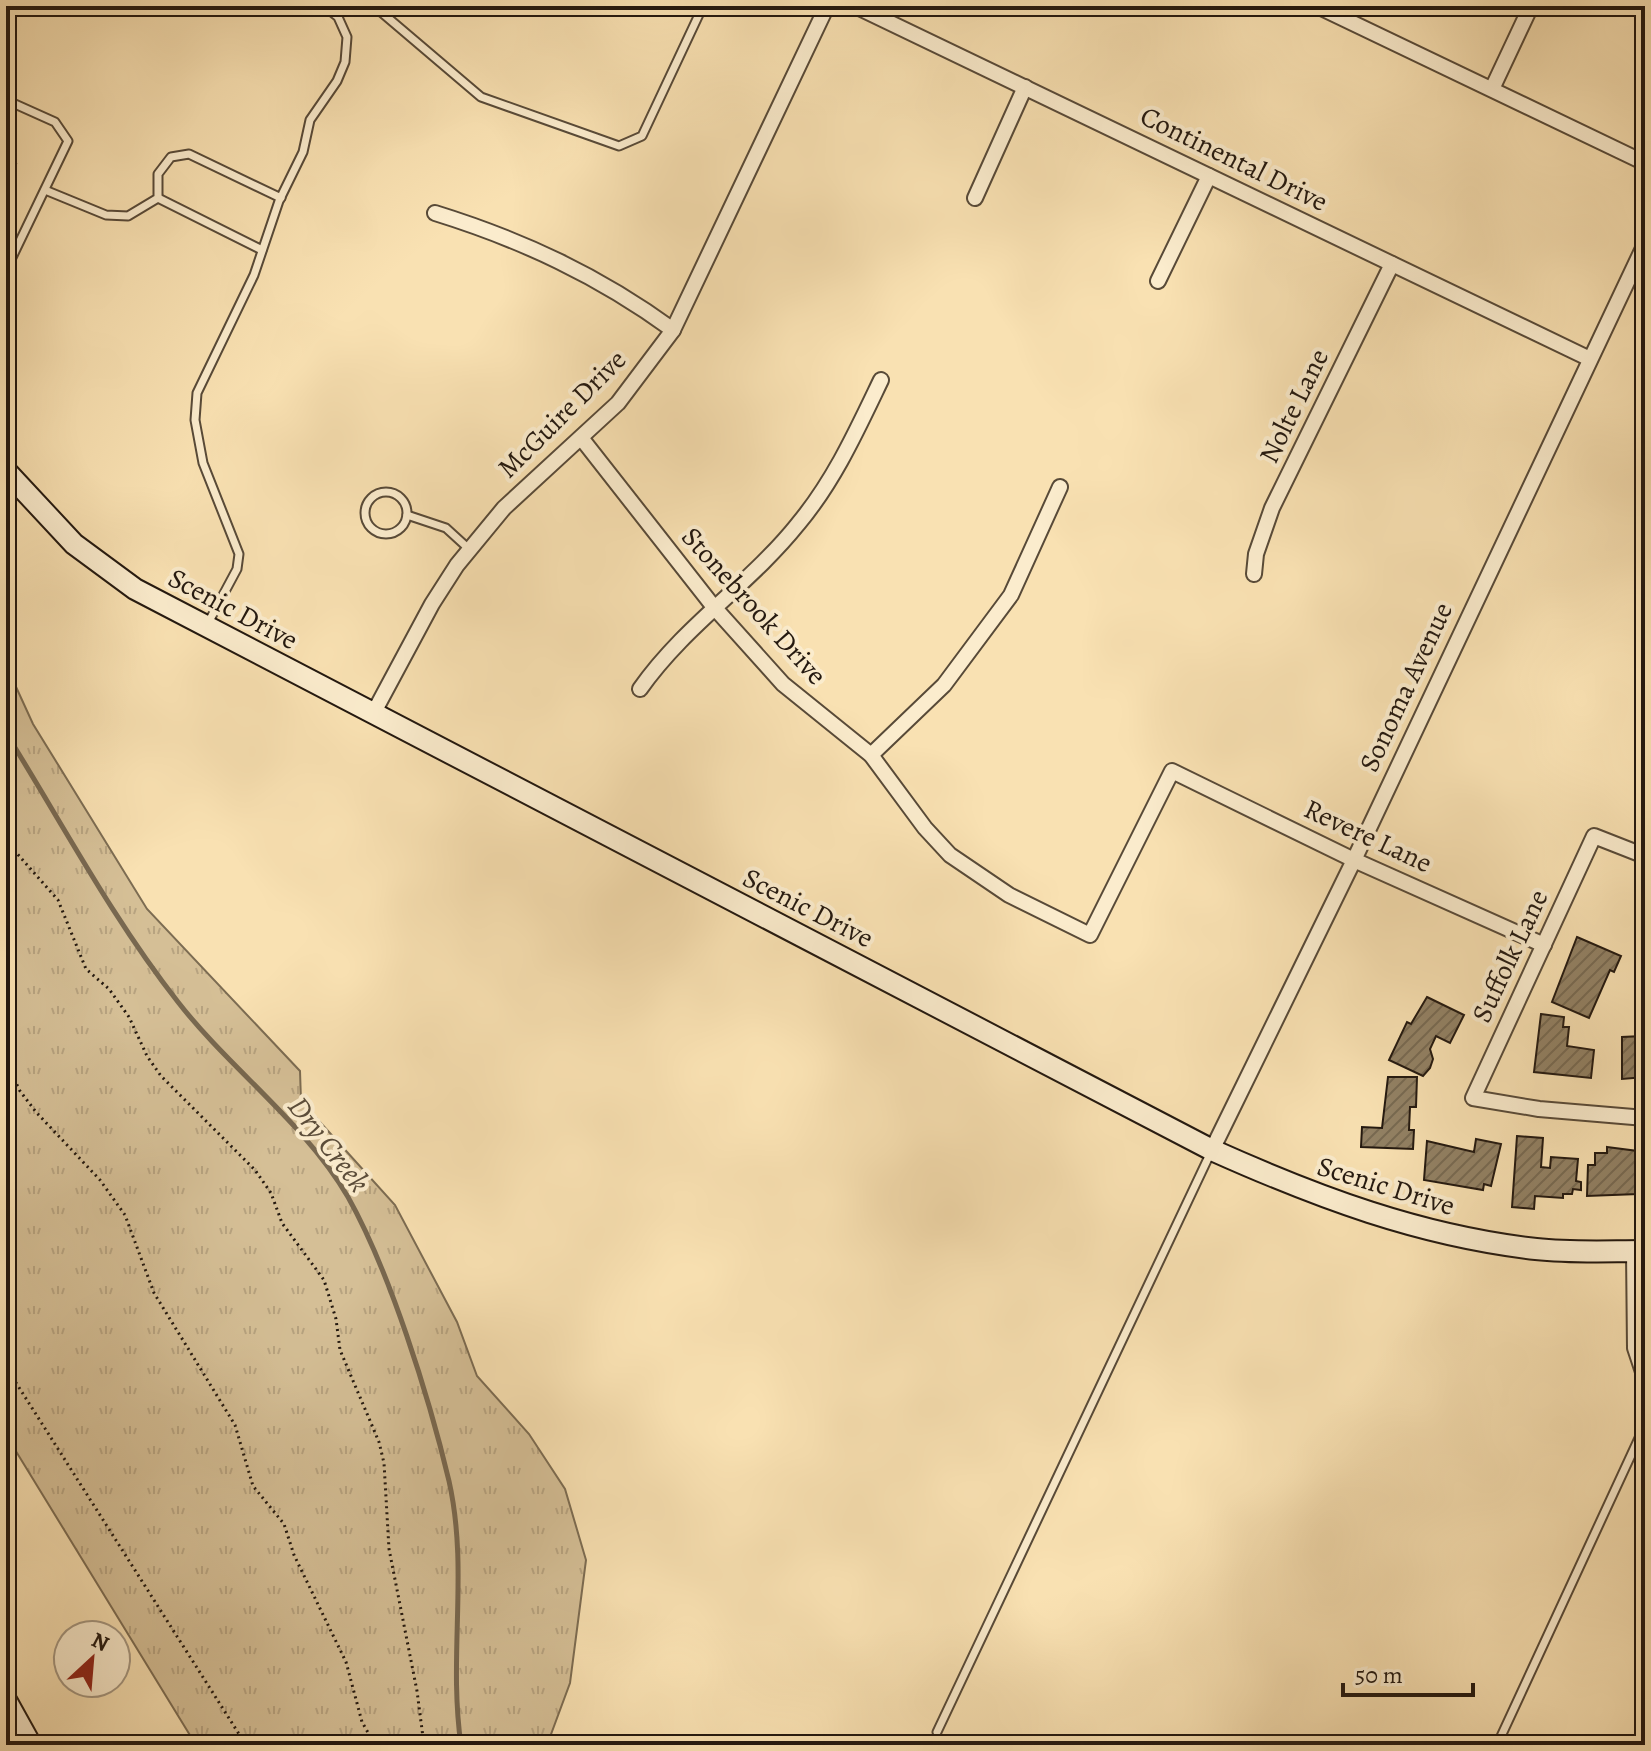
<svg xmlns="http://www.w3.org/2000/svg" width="1651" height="1751" viewBox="0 0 1651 1751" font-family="Alegreya,serif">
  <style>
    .grass { fill: url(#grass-tufts); stroke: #7c6c52; stroke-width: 2 }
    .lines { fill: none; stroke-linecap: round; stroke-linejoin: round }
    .stream { stroke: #786850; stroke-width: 5 }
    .building { fill: url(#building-hatch); stroke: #23180f; stroke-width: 2 }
    .lane-casing { stroke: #584a38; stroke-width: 11 }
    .street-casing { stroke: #584a38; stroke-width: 18 }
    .secondary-casing { stroke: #23180f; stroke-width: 24 }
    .path { stroke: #23180f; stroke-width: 3; stroke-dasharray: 2 4; stroke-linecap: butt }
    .lane { stroke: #fbeccd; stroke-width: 7 }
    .street { stroke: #fbeccd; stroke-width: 14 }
    .secondary { stroke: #fbeccd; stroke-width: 20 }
    .labels { text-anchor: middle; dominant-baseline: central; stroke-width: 8; stroke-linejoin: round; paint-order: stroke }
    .street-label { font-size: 28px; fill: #23180f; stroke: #fbeccd }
    .water-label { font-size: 30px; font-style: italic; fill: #5b4d3a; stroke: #fbeccd }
  </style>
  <defs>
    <pattern id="grass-tufts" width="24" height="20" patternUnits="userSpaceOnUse" patternTransform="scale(2)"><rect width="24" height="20" fill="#d5bf96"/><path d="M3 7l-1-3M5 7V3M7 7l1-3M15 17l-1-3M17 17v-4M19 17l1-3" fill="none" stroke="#b7a380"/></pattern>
    <pattern id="building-hatch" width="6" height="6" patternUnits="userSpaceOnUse" patternTransform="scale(2)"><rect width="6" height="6" fill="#928164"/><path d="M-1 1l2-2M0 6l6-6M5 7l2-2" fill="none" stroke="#776951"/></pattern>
  </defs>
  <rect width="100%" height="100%" fill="#f9e1b2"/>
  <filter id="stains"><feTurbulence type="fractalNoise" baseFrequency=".0025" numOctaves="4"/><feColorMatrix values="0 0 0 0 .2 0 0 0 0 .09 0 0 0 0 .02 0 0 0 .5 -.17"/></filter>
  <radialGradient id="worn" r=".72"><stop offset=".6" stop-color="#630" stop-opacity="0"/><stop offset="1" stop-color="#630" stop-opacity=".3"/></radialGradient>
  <!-- grass -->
  <path class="grass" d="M6,665L33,724L147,909L300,1071L301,1101L395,1205L457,1322L477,1376L529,1434L565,1489L586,1560L570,1683L547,1745H196L6,1435Z"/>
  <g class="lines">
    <!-- stream -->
    <path class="stream" d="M6,733C62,823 112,918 178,1002C230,1069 305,1123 348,1197C390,1272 429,1397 449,1481C469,1570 448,1655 461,1745"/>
  </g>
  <!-- building -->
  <g class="building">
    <path d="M6,160L16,164L6,185Z"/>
    <path d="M1577,937L1621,956L1614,972L1610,970L1589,1018L1552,1002Z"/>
    <path d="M1427,997L1464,1015L1450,1043L1436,1036L1430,1049L1433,1059L1430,1068L1423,1076L1389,1060L1407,1022L1411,1024Z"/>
    <path d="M1541,1014L1564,1017L1563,1027H1569L1567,1046L1594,1050L1591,1078L1534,1072Z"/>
    <path d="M1643,1030H1645V1077L1622,1079V1037L1643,1036Z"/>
    <path d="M1388,1077H1417L1416,1107H1410L1409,1130H1414L1413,1149L1361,1147L1362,1127L1382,1128Z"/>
    <path d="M1517,1136L1543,1138L1541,1167L1550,1168L1551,1157L1578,1159L1576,1181L1581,1182V1190L1573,1189L1572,1194H1563V1198L1535,1196L1534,1209L1512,1207Z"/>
    <path d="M1476,1139L1501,1144L1491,1186L1484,1184L1483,1190L1424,1180L1427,1141L1474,1152Z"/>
    <path d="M1607,1147L1645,1152V1187H1638V1194L1587,1196L1588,1165H1595V1153H1607Z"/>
  </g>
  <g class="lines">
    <defs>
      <g id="lane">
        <path d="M374,6L481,97L619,146L642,136L703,6"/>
        <path d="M6,100L55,122L68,141L6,270"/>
        <path d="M45,190L106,215L128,216L158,198V174L171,157L189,154L281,198"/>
        <path d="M158,198L262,250"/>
        <circle cx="386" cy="513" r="21"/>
        <path d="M407,515L446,528L469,549"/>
        <path d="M207,625L237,569L239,554L203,463L195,420L197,393L254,275L279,201L303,152L310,120L337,81L345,62L347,37L338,17L324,6"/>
        <path d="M937,1732L1211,1152"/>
        <path d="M1497,1745L1645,1425"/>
      </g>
      <g id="street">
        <path d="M855,6L1590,359"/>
        <path d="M1317,6L1645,163"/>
        <path d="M1492,89L1531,6"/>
        <path d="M975,198L1025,87"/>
        <path d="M435,213C522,240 599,276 673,330"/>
        <path d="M1158,281L1209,176"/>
        <path d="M582,439L713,606L783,684L871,755L925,828L950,855L1009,895L1090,935L1172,771L1354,860L1544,945"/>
        <path d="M1254,574L1256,554L1272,508L1392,264"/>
        <path d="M640,689C685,625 750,584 798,524C834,481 857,430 881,380"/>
        <path d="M373,714L432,604L457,565L504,508L618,403L673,330L827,6"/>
        <path d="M871,755L944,685L1011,595L1060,487"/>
        <path d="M1645,856L1594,836L1473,1098L1539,1109L1645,1118"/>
        <path d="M1212,1150L1354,860L1645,244"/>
        <path d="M1634,1251L1635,1348L1645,1378"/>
      </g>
      <g id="secondary">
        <path d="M6,471L74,544L135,589L1212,1150C1317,1197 1420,1236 1536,1249C1572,1253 1608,1251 1645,1251"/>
        <path d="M6,1700L31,1745"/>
      </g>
    </defs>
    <!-- lane casing -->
    <use href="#lane" class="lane-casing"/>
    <!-- street casing -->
    <use href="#street" class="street-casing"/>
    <!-- secondary casing -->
    <use href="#secondary" class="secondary-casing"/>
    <!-- path -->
    <g class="path">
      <path d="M6,841L58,900L86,969L109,989L129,1017L147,1056L161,1076L255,1170L271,1193L282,1223L324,1280L336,1319L340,1350L379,1442L384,1463L389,1549L417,1691L424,1745"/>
      <path d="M6,1063L20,1091L36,1112L100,1180L125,1215L154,1293L235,1425L253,1486L284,1524L294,1555L346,1662L362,1722L375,1745"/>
      <path d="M6,1367L246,1745"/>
    </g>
    <!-- lane -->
    <use href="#lane" class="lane"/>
    <!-- street -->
    <use href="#street" class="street"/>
    <!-- secondary -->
    <use href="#secondary" class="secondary"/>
  </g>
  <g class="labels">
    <!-- street labels -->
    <g class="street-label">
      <text transform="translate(1234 159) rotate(26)">Continental Drive</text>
      <text transform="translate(1294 406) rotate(-64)">Nolte Lane</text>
      <text transform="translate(562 414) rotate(-45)">McGuire Drive</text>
      <text transform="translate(754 606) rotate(48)">Stonebrook Drive</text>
      <text transform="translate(233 609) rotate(28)">Scenic Drive</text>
      <text transform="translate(1406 687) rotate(-65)">Sonoma Avenue</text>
      <text transform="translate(1368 836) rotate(25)">Revere Lane</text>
      <text transform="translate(808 908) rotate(27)">Scenic Drive</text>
      <text transform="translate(1510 956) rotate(-65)">Suffolk Lane</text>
      <text transform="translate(1386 1186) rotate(17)">Scenic Drive</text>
    </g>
    <!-- water labels -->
    <g class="water-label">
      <text transform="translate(329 1144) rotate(52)">Dry Creek</text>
    </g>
  </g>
  <!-- margin -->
  <rect width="1651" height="1751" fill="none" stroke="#f9e1b2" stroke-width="32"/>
  <rect x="8" y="8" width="1635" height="1735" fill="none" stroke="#23180f" stroke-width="4"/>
  <rect x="16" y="16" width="1619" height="1719" fill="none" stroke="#23180f" stroke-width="2"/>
  <!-- north arrow -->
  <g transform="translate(92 1659) rotate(26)"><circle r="38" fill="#fbeccd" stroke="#a59781" stroke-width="2"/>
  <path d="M0-6L14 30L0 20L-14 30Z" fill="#8f2418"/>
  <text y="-12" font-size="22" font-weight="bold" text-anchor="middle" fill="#23180f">N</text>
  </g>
  <!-- scale -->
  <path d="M1343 1683v12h130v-12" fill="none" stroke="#23180f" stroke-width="4"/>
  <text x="1355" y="1683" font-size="24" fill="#23180f" stroke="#fbeccd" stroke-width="6" paint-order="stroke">50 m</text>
  <rect width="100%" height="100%" filter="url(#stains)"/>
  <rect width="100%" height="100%" fill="url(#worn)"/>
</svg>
